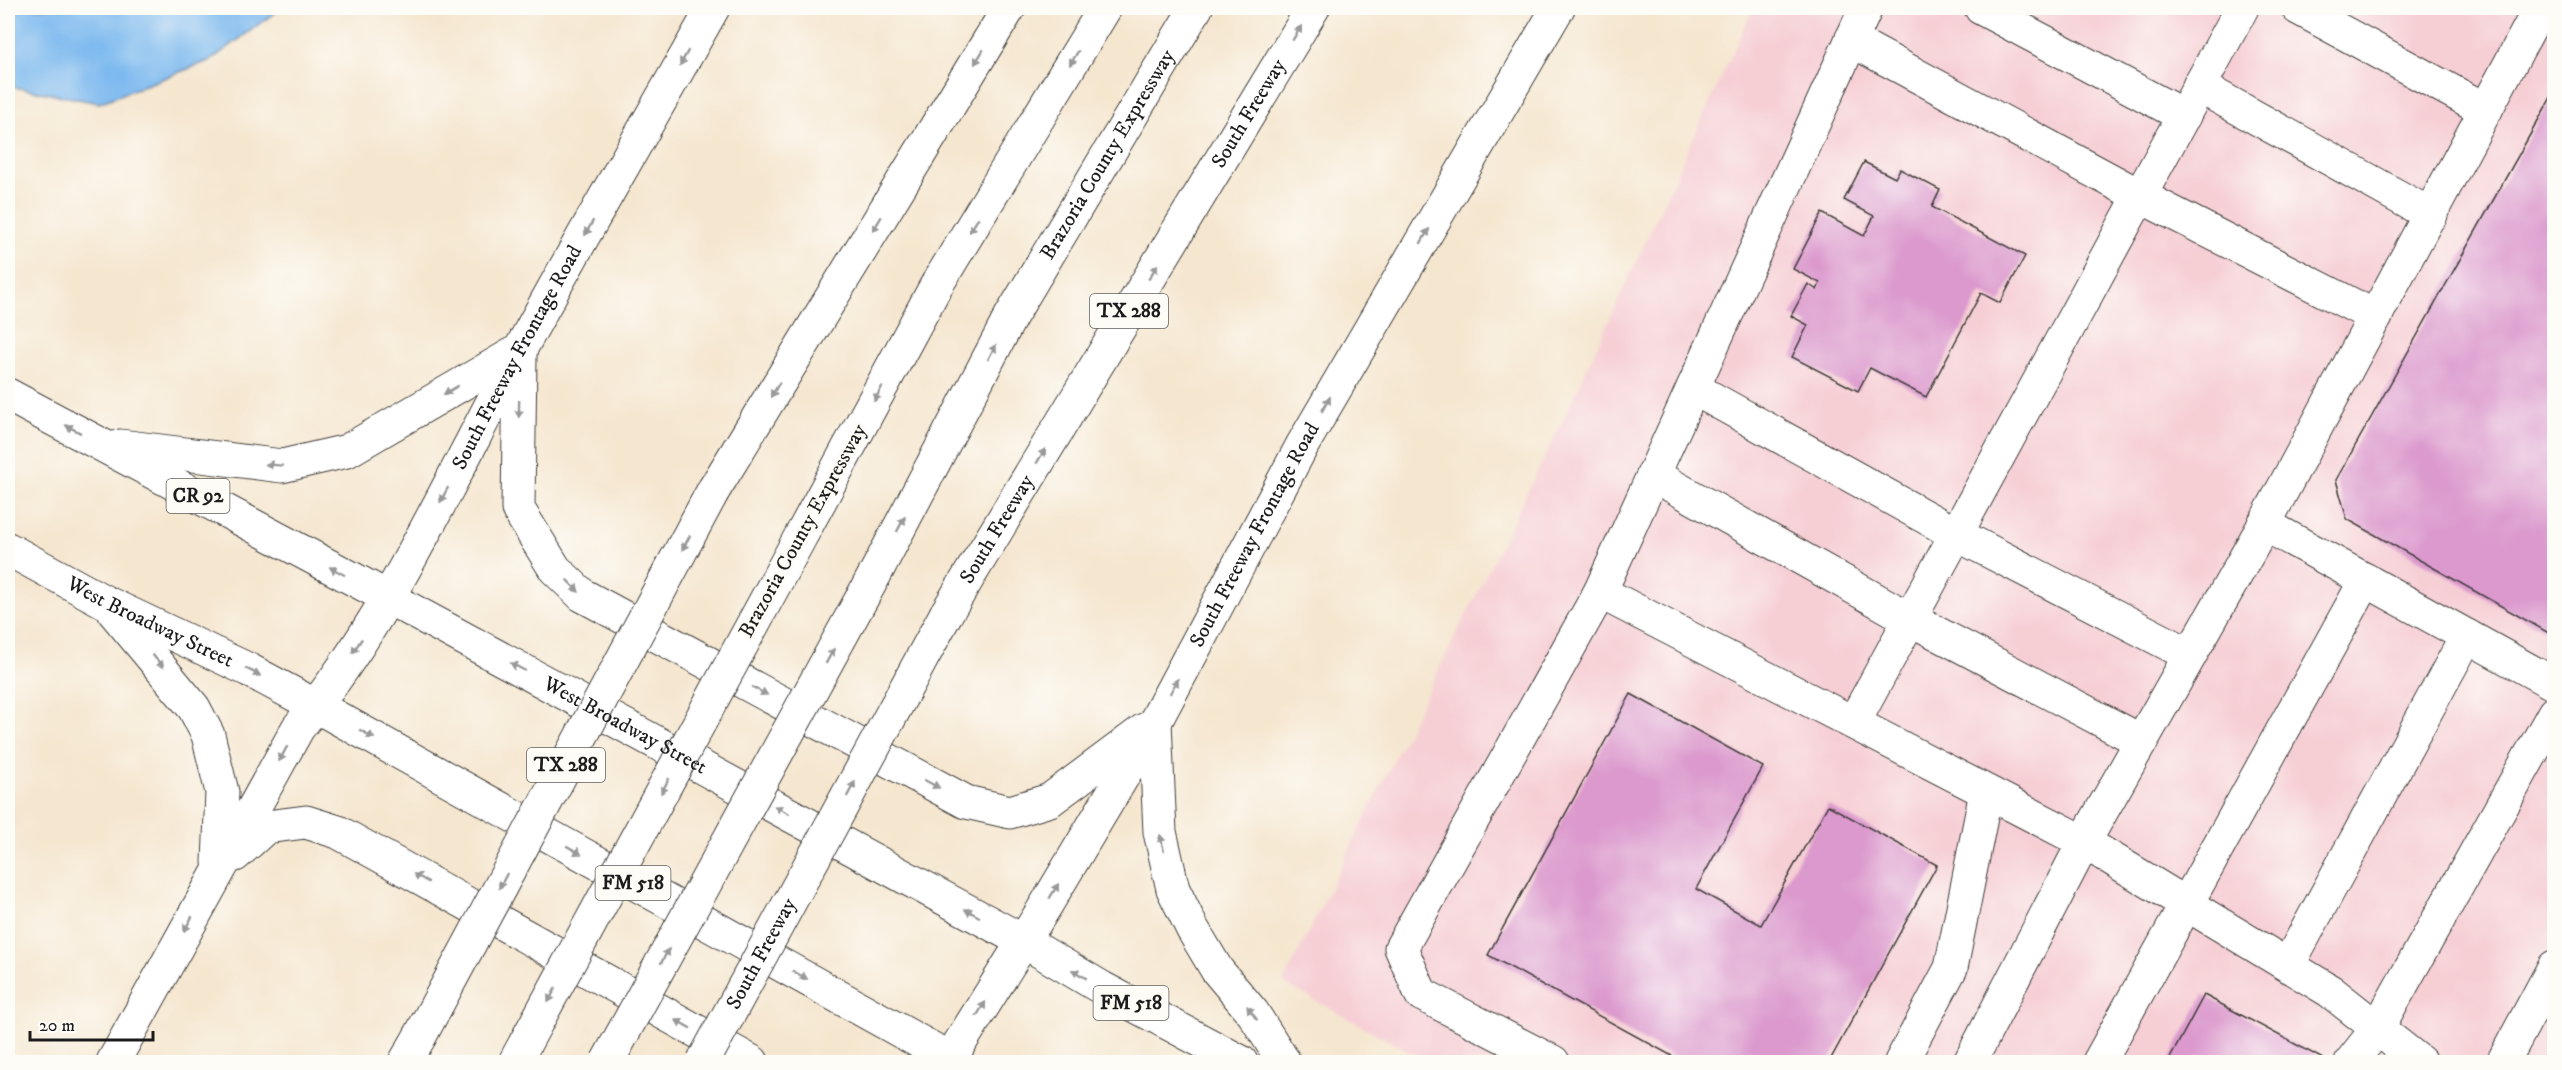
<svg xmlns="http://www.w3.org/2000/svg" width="2562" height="1070" viewBox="0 0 2562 1070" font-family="'IM FELL DW Pica',serif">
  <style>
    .built { fill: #f6cfd5 }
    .water { fill: #7db9ef; stroke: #4c6a86; stroke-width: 1.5 }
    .building { fill: #db99cd }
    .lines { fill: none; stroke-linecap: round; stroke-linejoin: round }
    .minor-casing { stroke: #3d3a37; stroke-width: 35 }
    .major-casing { stroke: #3d3a37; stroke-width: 35 }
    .highway-casing { stroke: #3d3a37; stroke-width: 35 }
    .minor { stroke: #fff; stroke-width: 33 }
    .major { stroke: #fff; stroke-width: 33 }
    .highway { stroke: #fff; stroke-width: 33 }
    .highway-bridge-casing { stroke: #3d3a37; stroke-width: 35; stroke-linecap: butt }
    .highway-bridge { stroke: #fff; stroke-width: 33 }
    .oneway { fill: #999 }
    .labels { text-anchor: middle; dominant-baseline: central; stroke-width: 6; stroke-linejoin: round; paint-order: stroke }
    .shield { fill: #fdfcf7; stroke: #605f5e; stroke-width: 1.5 }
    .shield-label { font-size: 20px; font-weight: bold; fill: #1c1c1c }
    .street-label { font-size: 21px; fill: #1c1c1c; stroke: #fdfcf7 }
  </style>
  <rect width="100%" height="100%" fill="#fdfcf7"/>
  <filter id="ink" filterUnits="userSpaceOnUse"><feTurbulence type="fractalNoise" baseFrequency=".0167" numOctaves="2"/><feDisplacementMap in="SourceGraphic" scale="12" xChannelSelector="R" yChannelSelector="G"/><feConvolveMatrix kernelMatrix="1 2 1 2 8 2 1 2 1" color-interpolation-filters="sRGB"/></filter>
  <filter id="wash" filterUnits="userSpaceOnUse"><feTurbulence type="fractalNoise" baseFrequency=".008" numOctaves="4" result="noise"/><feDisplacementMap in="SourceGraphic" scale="24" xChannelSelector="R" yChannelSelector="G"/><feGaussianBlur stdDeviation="1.35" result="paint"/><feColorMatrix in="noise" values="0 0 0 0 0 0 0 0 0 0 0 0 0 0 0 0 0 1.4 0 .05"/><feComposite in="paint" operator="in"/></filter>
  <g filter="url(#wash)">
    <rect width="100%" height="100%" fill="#f5e6cf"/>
    <!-- built -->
    <path class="built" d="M1753,8H2554V1062H1428L1283,983L1564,418Z"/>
    <!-- water -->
    <path class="water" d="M8,8H281L211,60L99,103L8,86Z"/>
    <g id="blocks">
      <!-- building -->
      <g class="building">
        <path d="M2554,92V636L2347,519L2336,480Z"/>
        <path d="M1864,162L1895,178L1900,169L1940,190L1932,207L2025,256L2000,303L1981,293L1926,397L1870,368L1858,391L1792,357L1808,325L1791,316L1808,284L1817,290L1820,283L1793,269L1822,213L1864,236L1874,216L1844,200Z"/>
        <path d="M1631,694L1763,767L1696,889L1761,925L1828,805L1937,865L1829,1062H1683L1488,955Z"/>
        <path d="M2204,995L2325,1060L2324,1062H2168Z"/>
      </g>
    </g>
  </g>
  <g filter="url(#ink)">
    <use href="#blocks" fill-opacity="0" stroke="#3d3a37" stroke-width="1.5"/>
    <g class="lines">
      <defs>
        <g id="minor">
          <path d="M1981,8L2184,116"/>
          <path d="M2298,8L2486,110"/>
          <path d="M1851,40L2140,196L2376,317"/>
          <path d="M2199,86L2431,215"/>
          <path d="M1693,388L1956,534L2190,655"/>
          <path d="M1653,475L1910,619L2141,741"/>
          <path d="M2264,524L2554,684"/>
          <path d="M1600,592L2084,842L2330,991L2420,1062"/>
          <path d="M1854,722L2242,8"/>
          <path d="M2288,965L2467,636"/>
          <path d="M1553,1062L1421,994L1401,948L1600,592L1866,8"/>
          <path d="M1901,1062L1951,968L1986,792"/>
          <path d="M1970,1062L2084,842L2259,534L2540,8"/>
          <path d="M2099,1062L2366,580"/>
          <path d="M2351,1062L2377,1029L2554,713"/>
          <path d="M2503,1062L2554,967"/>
        </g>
        <g id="major">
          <path d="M520,355L518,509L555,569L582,595L966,802L1010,812L1050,800L1144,730"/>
          <path id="s1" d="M8,395L389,598L1023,941L1102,988L1241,1062"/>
          <path d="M120,446L282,466L347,451L520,350"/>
          <path id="s2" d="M8,549L105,602L249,670L316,706L956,1062"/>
          <path d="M114,612L194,708L208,735L222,792L219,862"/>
          <path d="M1155,722L1160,832L1173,889L1192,928L1217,970L1253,1013L1284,1062"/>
          <path d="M235,855L266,827L306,822L338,832L752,1062"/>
          <path id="s3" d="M113,1062L298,728C391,615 450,479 520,350C582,235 649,122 713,8"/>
          <path id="s4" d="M948,1062L1046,905L1155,722L1303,444L1558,8"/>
        </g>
        <g id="highway">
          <path d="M713,491L1009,8"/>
          <path d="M803,532L936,286L1105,8"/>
          <path id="s5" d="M874,576L1011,316L1196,8"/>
          <path id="s6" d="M946,614L1313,8"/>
          <path d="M405,1062L419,1038"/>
        </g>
      </defs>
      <!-- minor casing -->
      <use href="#minor" class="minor-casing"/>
      <!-- major casing -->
      <use href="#major" class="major-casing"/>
      <!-- highway casing -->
      <use href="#highway" class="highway-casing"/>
      <!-- minor -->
      <use href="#minor" class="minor"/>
      <!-- major -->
      <use href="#major" class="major"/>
      <!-- highway -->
      <use href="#highway" class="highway"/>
      <defs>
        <g id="highway-bridge">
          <path d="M419,1038L713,491"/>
          <path d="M515,1062L803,532"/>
          <path d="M607,1062L874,576"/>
          <path id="s7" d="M703,1062L946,614"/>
        </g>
      </defs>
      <!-- highway-bridge casing -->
      <use href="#highway-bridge" class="highway-bridge-casing"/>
      <!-- highway-bridge -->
      <use href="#highway-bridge" class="highway-bridge"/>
    </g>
    <!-- one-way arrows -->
    <defs><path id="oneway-solid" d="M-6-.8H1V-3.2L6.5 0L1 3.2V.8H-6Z" transform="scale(1.5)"/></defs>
    <g class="oneway">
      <use href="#oneway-solid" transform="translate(1297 33) rotate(-59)"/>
      <use href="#oneway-solid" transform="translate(979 57) rotate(121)"/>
      <use href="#oneway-solid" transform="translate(684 58) rotate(119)"/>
      <use href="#oneway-solid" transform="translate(1074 58) rotate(121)"/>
      <use href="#oneway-solid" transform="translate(877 224) rotate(121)"/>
      <use href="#oneway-solid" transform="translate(974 225) rotate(121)"/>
      <use href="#oneway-solid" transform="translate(589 228) rotate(119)"/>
      <use href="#oneway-solid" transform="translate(1425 236) rotate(-60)"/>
      <use href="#oneway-solid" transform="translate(1153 272) rotate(-59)"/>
      <use href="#oneway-solid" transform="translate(992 352) rotate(-62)"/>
      <use href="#oneway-solid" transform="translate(451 390) rotate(150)"/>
      <use href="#oneway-solid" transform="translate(775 390) rotate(121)"/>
      <use href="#oneway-solid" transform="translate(878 394) rotate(119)"/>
      <use href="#oneway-solid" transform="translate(1326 404) rotate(-60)"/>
      <use href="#oneway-solid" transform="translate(519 409) rotate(91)"/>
      <use href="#oneway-solid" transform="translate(73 429) rotate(-153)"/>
      <use href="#oneway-solid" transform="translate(1041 456) rotate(-59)"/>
      <use href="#oneway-solid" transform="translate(274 465) rotate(-176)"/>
      <use href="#oneway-solid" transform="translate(444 495) rotate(118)"/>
      <use href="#oneway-solid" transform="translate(901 524) rotate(-62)"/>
      <use href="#oneway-solid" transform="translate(686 543) rotate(118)"/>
      <use href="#oneway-solid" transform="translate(337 571) rotate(-152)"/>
      <use href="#oneway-solid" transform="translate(573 586) rotate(45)"/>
      <use href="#oneway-solid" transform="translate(357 646) rotate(124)"/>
      <use href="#oneway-solid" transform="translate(830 656) rotate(-61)"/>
      <use href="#oneway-solid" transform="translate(158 661) rotate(49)"/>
      <use href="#oneway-solid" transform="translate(518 667) rotate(-152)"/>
      <use href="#oneway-solid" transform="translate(253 672) rotate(27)"/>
      <use href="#oneway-solid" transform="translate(1174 686) rotate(-62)"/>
      <use href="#oneway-solid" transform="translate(760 691) rotate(28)"/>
      <use href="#oneway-solid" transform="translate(367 734) rotate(29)"/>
      <use href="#oneway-solid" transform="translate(283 754) rotate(119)"/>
      <use href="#oneway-solid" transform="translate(932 784) rotate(28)"/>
      <use href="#oneway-solid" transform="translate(665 786) rotate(118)"/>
      <use href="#oneway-solid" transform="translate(851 789) rotate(-62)"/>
      <use href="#oneway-solid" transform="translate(782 810) rotate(-152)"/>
      <use href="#oneway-solid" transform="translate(1162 843) rotate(-103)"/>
      <use href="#oneway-solid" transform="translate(574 850) rotate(29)"/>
      <use href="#oneway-solid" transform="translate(421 878) rotate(-151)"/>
      <use href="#oneway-solid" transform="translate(503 881) rotate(118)"/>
      <use href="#oneway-solid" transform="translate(1054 891) rotate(-59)"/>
      <use href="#oneway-solid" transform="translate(972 913) rotate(-152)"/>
      <use href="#oneway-solid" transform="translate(188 924) rotate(119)"/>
      <use href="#oneway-solid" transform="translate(665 956) rotate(-61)"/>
      <use href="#oneway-solid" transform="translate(1079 974) rotate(-149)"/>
      <use href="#oneway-solid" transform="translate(800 975) rotate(29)"/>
      <use href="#oneway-solid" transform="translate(552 995) rotate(118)"/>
      <use href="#oneway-solid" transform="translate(981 1009) rotate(-58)"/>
      <use href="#oneway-solid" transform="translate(1252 1013) rotate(-126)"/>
      <use href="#oneway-solid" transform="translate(683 1024) rotate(-151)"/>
    </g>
  </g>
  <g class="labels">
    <!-- shield labels -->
    <g class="shield">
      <rect x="1090" y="294" width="78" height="34" rx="4.5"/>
      <rect x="166.5" y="479" width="63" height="34" rx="4.5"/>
      <rect x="527" y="748" width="78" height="34" rx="4.5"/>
      <rect x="595.5" y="866" width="75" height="34" rx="4.5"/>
      <rect x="1093.5" y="986" width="75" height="34" rx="4.5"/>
    </g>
    <g class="shield-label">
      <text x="1129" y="311">TX 288</text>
      <text x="198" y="496">CR 92</text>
      <text x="566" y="765">TX 288</text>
      <text x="633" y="883">FM 518</text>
      <text x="1131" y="1003">FM 518</text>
    </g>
    <!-- street labels -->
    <g class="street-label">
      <text stroke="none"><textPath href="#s6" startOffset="585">South Freeway</textPath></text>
      <text stroke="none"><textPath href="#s5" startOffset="482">Brazoria County Expressway</textPath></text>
      <text stroke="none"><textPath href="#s3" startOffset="813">South Freeway Frontage Road</textPath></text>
      <text stroke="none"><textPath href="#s6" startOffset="99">South Freeway</textPath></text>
      <text transform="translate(803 531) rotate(-61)">Brazoria County Expressway</text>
      <text stroke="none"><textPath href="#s4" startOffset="610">South Freeway Frontage Road</textPath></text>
      <text stroke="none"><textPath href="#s2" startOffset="160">West Broadway Street</textPath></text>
      <text stroke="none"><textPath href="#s1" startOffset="700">West Broadway Street</textPath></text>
      <text stroke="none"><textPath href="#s7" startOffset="123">South Freeway</textPath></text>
    </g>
  </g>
  <!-- margin -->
  <rect width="2562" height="1070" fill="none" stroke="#fdfcf7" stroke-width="30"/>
  <!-- scale -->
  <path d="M30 1031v9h123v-9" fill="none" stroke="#1c1c1c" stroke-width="3"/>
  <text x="39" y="1031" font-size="18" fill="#1c1c1c" stroke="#fdfcf7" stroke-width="4.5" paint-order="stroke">20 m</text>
</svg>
